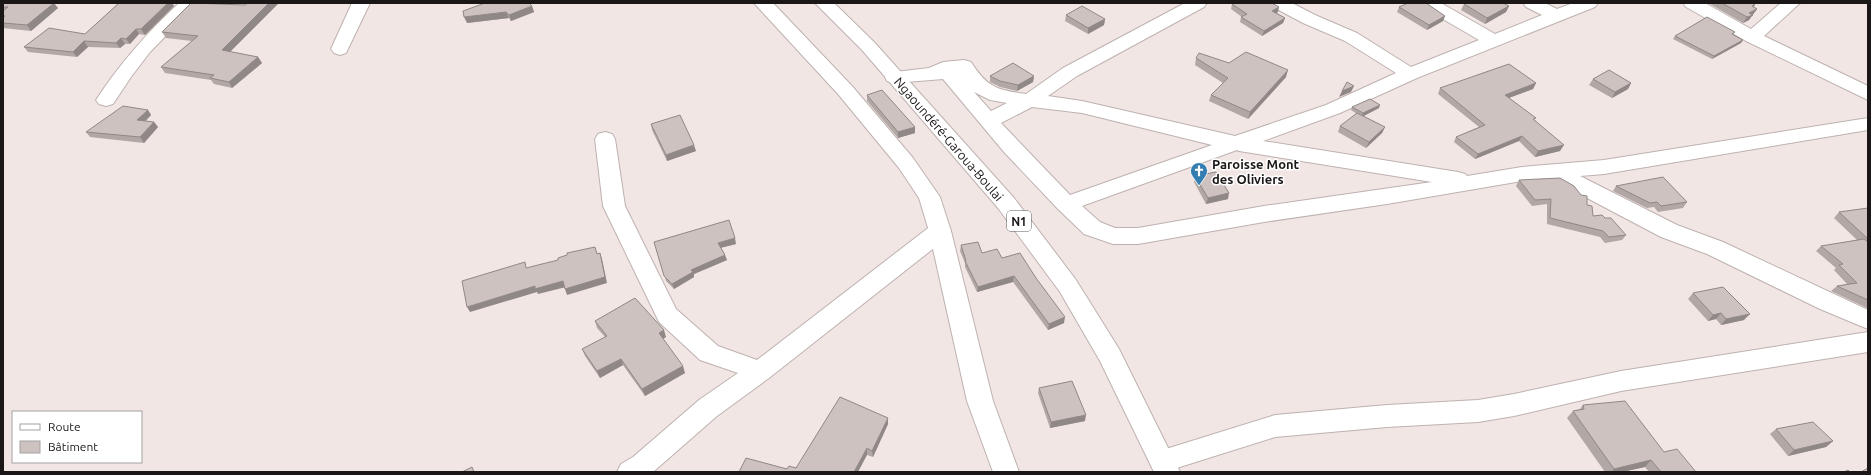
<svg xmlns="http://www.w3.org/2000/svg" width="1871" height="475" viewBox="0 0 1871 475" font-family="Ubuntu,sans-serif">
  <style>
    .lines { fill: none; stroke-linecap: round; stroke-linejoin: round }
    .minor-casing { stroke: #bdb2af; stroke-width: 2 }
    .tertiary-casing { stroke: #bdb2af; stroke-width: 2 }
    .trunk-casing { stroke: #bdb2af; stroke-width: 2 }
    .minor { fill: #fff; fill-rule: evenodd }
    .tertiary { fill: #fff; fill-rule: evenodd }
    .trunk { fill: #fff; fill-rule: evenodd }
    .wall { fill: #b1a7a5 }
    .shaded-wall { fill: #908886 }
    .building { fill: #cec2c0; stroke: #908886 }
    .labels { text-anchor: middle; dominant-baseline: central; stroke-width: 3; stroke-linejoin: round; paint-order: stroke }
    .shield { fill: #fff; stroke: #5f5d5c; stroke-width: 1 }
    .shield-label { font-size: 12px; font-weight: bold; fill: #1b1716 }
    .street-label { font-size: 13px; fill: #1b1716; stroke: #fff }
    .poi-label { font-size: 13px; font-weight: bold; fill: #1b1716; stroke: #fff; text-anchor: start }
  </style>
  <rect width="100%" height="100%" fill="#f2e6e4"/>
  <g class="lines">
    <defs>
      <g id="minor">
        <path d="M179,3H198L150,52L131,77L113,104L106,106L99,104L96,100C120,63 147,33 179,3Z"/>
        <path d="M352,3H370L346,53L340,55L334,53L331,49Z"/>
        <path d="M1185,3H1207L1204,7L1077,76L1048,96L1082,101L1235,136L1326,105L1396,73L1345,41L1303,23L1273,7L1270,3H1292L1315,15L1357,33L1411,67L1479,40L1422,7L1419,3H1441L1495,34L1542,15L1526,7L1523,3H1545L1557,9L1573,3H1598L1595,7L1417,78L1340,113L1263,141L1458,172L1465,174L1467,176L1522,167L1604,160L1868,118V130L1604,174L1580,176L1677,225L1723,242L1868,310V329L1820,309L1707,254L1661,237L1551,179L1522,181L1387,204L1264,222L1138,244H1113L1084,234L1058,209L1004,152L943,79L894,83L887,81L885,77L887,73L929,68L943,62L964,60L971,62C987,87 996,90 1026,94L1063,68ZM974,92L990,100L1007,103L991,111ZM1032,107L1082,113L1212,145L1070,195L1001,123ZM1237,150L1239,151L1432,182L1264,206L1138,228H1115L1100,222L1082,206Z"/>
        <path d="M1683,3H1705L1751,29L1781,3H1800L1764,36L1868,86V100L1746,41L1686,7Z"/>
        <path d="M605,132L612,134L615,139L625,206L676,309L718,346L757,360L932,225L940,223L948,225L951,231L948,237L769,378L717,416L653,472H617L621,464L633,457L699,400L738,373L700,360L659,322L603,206L595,139L598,134Z"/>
        <path d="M1868,332V352L1621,391L1514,416L1478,422L1387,427L1275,437L1164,472L1153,469L1149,461L1153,453L1275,415L1387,405L1478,400L1514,394L1621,371Z"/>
      </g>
      <path id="tertiary" d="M754,3H773L852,86L913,158L940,197L951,231L993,401L1019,472H993L967,401L929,231L919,198L899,168L838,94Z"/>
      <path id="trunk" d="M815,3H834L874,42L1014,198L1076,280L1119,349L1180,472H1154L1100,361L1060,292L998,208L862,50Z"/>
    </defs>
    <!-- minor casing -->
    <use href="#minor" class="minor-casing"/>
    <!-- tertiary casing -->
    <use href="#tertiary" class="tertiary-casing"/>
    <!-- trunk casing -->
    <use href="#trunk" class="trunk-casing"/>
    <!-- minor -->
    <use href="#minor" class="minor"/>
    <!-- tertiary -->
    <use href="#tertiary" class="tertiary"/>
    <!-- trunk -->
    <use href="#trunk" class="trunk"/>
  </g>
  <!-- wall -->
  <g class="wall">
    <path d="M3,3L58,8L31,31L3,28Z"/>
    <path d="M119,3H172L174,6L145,35L139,34L130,44H125L120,48L88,47L77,57L28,52L24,47L85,34Z"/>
    <path d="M191,3L230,52L258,57L262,63L232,88L214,84L211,80L165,73L161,67L192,41L166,38L162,32Z"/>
    <path d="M1711,3H1756L1754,4V7L1757,9L1749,20L1743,23L1710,4Z"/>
    <path d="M1232,4L1278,12L1276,13L1285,18L1283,23L1262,36L1240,22L1241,17H1242L1231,9Z"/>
    <path d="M1464,4L1509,6L1506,12L1485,24L1461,10Z"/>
    <path d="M532,6L534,12L511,21L509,18L467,23Z"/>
    <path d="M1399,7L1445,16L1443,21L1427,30L1397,12Z"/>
    <path d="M1066,15L1105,19L1104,25L1088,34L1065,21Z"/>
    <path d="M1735,32L1733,34L1743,40L1741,43L1712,59L1673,39L1675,36Z"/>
    <path d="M1196,58L1229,63L1286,77L1248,119L1209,101L1211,95L1223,83L1195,65Z"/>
    <path d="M990,76H1034L1033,82L1017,91L1000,87L990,82Z"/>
    <path d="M1593,79L1631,83L1628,89L1612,98L1589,85Z"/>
    <path d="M1536,83L1533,89L1509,98L1535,120L1560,151L1535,157L1519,141L1475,159L1454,142L1456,137L1479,127L1438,94L1440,88Z"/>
    <path d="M867,95L915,133L898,138L867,101Z"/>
    <path d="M1352,107L1379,108L1363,116L1385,127L1382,133L1366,148L1338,132L1340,126L1357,114L1351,110Z"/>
    <path d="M148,110L151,115L146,121L154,122L158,127L144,143L90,137L86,132Z"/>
    <path d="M651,124L696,151L667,161L652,130Z"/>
    <path d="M1195,176L1228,199L1206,204L1194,182Z"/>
    <path d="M1519,180L1587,205L1593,216L1605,218L1626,235L1622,240L1605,243L1600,237L1547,224V204L1532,206L1516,186Z"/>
    <path d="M1616,186L1687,202L1683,208L1658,212L1654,207L1647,208L1613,191Z"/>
    <path d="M1868,208V307L1867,308L1831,291L1837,286L1847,284L1834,270L1836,268L1816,251L1821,246L1857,240L1834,218L1839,212Z"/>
    <path d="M654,242L736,244L721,248L727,260L694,274V277L674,289L666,281Z"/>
    <path d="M961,245L982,253L1002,258L1064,323L1048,330L1013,282L977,292L965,267V263L960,251Z"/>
    <path d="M1693,293L1744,320L1721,325L1716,319L1708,321L1688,299Z"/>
    <path d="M595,321L666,337L663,339L685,373L645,396L623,365L600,378L585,356L582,349L605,337L597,328Z"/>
    <path d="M1039,388L1085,421L1050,428L1038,393Z"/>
    <path d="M1583,405L1664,452L1696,472H1649L1645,467L1622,472H1605L1567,418L1573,411L1580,409Z"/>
    <path d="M888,418V424L873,457L867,455L787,469L796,468Z"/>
    <path d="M1776,429L1833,441L1826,447L1788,456L1770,434Z"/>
  </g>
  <!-- shaded-wall -->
  <g class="shaded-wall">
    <path d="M54,3L58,8L31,31L27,25Z"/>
    <path d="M168,3H172L174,6L145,35L141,29Z"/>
    <path d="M269,3H279L226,56L222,50Z"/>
    <path d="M532,6L534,12L511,21L509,15Z"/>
    <path d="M1509,6L1506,12L1485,24L1487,18Z"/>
    <path d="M1279,7L1278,12L1271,16L1272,11Z"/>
    <path d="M1757,9L1749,20L1743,23L1747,17L1749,13Z"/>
    <path d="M506,12L509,18L467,23L464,17Z"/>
    <path d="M1445,16L1443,21L1427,30L1429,25Z"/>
    <path d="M1285,18L1283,23L1262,36L1264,31Z"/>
    <path d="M1105,19L1104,25L1088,34V28Z"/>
    <path d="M136,29L139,34L130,44L126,39Z"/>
    <path d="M121,38L125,44L120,48L116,43Z"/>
    <path d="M1743,40L1741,43L1712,59L1714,56Z"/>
    <path d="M84,41L88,47L77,57L73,52Z"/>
    <path d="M258,57L262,63L232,88L229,82Z"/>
    <path d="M1288,70L1286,77L1248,119L1250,112Z"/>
    <path d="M1034,76L1033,82L1017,91L1018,85Z"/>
    <path d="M1536,83L1533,89L1503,100L1505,95Z"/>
    <path d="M1631,83L1628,89L1612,98L1615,92Z"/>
    <path d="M1354,86L1351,92L1339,97L1342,91Z"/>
    <path d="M1380,105L1379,108L1362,117L1363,113Z"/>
    <path d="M148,110L151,115L141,125L137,120Z"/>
    <path d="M154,122L158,127L144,143L140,137Z"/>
    <path d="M915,127V133L898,138V132Z"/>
    <path d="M1385,127L1382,133L1366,148L1369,142Z"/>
    <path d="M1522,136L1519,141L1475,159L1478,154Z"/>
    <path d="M694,145L696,151L667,161L666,155Z"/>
    <path d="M1564,145L1560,151L1535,157L1538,151Z"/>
    <path d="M1229,193L1228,199L1206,204L1208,198Z"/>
    <path d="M735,238L736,244L719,248L718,243Z"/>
    <path d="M600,253L602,259L607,283L567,295L565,289Z"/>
    <path d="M725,255L727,260L694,274V277L674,289L672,284L691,270Z"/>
    <path d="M1014,276L1013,282L977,292L978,287Z"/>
    <path d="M563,281L566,287L538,294L537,292L470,312L467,307L535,286Z"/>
    <path d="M1721,313L1716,319L1708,321L1713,315Z"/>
    <path d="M1750,314L1744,320L1721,325L1726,319Z"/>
    <path d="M1065,317L1064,323L1048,330L1049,324Z"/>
    <path d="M664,330L666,337L661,340L659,333Z"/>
    <path d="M621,359L623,365L600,378L597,371Z"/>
    <path d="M683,366L685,373L645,396L642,389Z"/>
    <path d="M1086,415L1085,421L1050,428L1051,422Z"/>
    <path d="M888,418V424L873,457L872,451Z"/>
    <path d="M1833,441L1826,447L1788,456L1794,450Z"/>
    <path d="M867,448V455L858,472H854Z"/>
    <path d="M1651,460L1645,467L1622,472H1611L1614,469Z"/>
  </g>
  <!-- building -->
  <g class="building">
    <path d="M3,3H54L27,25L3,23V17L5,16H3V11L8,7H3Z"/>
    <path d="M119,3H168L141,29H136L126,39L121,38L116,43L84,41L73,52L24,47L49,28L85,34Z"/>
    <path d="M191,3L245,5L248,3H269L222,50L258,57L229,82L210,78L214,75L161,67L198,36L162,32Z"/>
    <path d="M485,3H529L532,6L509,15L506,12L464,17L463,11Z"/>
    <path d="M1234,3H1272L1279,7L1272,11L1285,18L1264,31L1241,17L1247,14L1232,4Z"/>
    <path d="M1408,3H1426L1445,16L1429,25L1399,7Z"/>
    <path d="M1467,3H1503L1509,6L1487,18L1464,4Z"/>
    <path d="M1722,3H1752L1755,5L1752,6L1757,9L1749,13L1753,15L1747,17Z"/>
    <path d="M1082,6L1105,19L1088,28L1066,15Z"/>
    <path d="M1707,17L1735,32L1732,34L1743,40L1714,56L1675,36Z"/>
    <path d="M1246,52L1288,70L1250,112L1211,95L1228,78L1196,58L1199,53L1229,63Z"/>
    <path d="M1013,63L1034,76L1018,85L1000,81L990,76Z"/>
    <path d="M1509,64L1536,83L1505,95L1536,118L1533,119L1564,145L1538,151L1522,136L1478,154L1456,137L1485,125L1440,88Z"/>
    <path d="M1609,70L1631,83L1615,92L1593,79Z"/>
    <path d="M1347,82L1354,86L1342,91Z"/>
    <path d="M882,90L915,127L898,132L867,95Z"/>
    <path d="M1370,99L1380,105L1363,113L1352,107Z"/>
    <path d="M123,106L148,110L137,120L154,122L140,137L86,132Z"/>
    <path d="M1357,113L1385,127L1369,142L1340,126Z"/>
    <path d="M680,115L694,145L666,155L651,124Z"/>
    <path d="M1216,172L1229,193L1208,198L1195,176Z"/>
    <path d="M1663,177L1687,202L1661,206L1657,202L1650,203L1616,186Z"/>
    <path d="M1560,178L1574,186L1581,195L1587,196V205L1592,206L1593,216L1602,215L1605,218H1611L1626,235L1609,237L1603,231L1550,218L1551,199L1535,200L1519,180Z"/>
    <path d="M1868,208V239L1839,212Z"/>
    <path d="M729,220L735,238L718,243L725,255L691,270L693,272L672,284L664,276L654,242Z"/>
    <path d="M1864,239L1868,242V300L1837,286L1857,283L1839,265L1843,264L1821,246Z"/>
    <path d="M978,242L982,253L997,249L1002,258L1020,253L1036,278L1065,317L1049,324L1014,276L978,287L965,261H966L961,245Z"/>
    <path d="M595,247L597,254L600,253L605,277L565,289L563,281L535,289V286L467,307L462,281L525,262L526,268L558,260V258L567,255V253Z"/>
    <path d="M1723,287L1750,314L1726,319L1721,313L1713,315L1693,293Z"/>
    <path d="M635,298L664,330L659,333L683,366L642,389L621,359L597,371L582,349L607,336L595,321Z"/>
    <path d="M1072,381L1086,415L1051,422L1039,388Z"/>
    <path d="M840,397L888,418L872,451L867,448L854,472H739L746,458L787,469L789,466L796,468Z"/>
    <path d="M1625,401L1664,452L1677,449L1696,472H1661L1651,460L1614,469L1573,411L1584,409L1583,405Z"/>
    <path d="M1813,422L1833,441L1794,450L1776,429Z"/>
    <path d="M472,467L474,472H462Z"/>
    <path d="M1868,468V472H1861Z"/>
    <path d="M1848,470L1850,472H1844Z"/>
  </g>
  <!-- icons -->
  <defs>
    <symbol id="church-pin" viewBox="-11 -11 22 30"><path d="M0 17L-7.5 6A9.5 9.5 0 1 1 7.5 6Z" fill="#337db1" stroke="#fff"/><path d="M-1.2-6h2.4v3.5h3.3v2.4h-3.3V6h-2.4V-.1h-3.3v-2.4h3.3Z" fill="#fff"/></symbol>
  </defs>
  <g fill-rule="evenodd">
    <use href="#church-pin" x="1189" y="161" width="20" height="27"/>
  </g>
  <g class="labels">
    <!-- shield labels -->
    <rect class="shield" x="1007" y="211" width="24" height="20" rx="3"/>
    <g class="shield-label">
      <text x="1019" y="221">N1</text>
    </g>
    <!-- street labels -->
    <g class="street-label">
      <text transform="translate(949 139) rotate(49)">Ngaoundéré-Garoua-Boulai</text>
    </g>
    <!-- poi labels -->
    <g class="poi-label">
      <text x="1212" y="164">Paroisse Mont<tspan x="1212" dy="15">des Oliviers</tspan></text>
    </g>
  </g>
  <!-- border -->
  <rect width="1871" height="475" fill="none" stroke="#1b1716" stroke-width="8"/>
  <!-- legend -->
  <rect x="12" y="411" width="130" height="52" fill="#ffffff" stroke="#a4a2a2"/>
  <rect x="20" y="424" width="20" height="6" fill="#ffffff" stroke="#a4a2a2"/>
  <text x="48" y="431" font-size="12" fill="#1b1716">Route</text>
  <rect x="20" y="441" width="20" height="12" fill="#cec2c0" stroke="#a4a2a2"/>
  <text x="48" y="451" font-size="12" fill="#1b1716">Bâtiment</text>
</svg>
